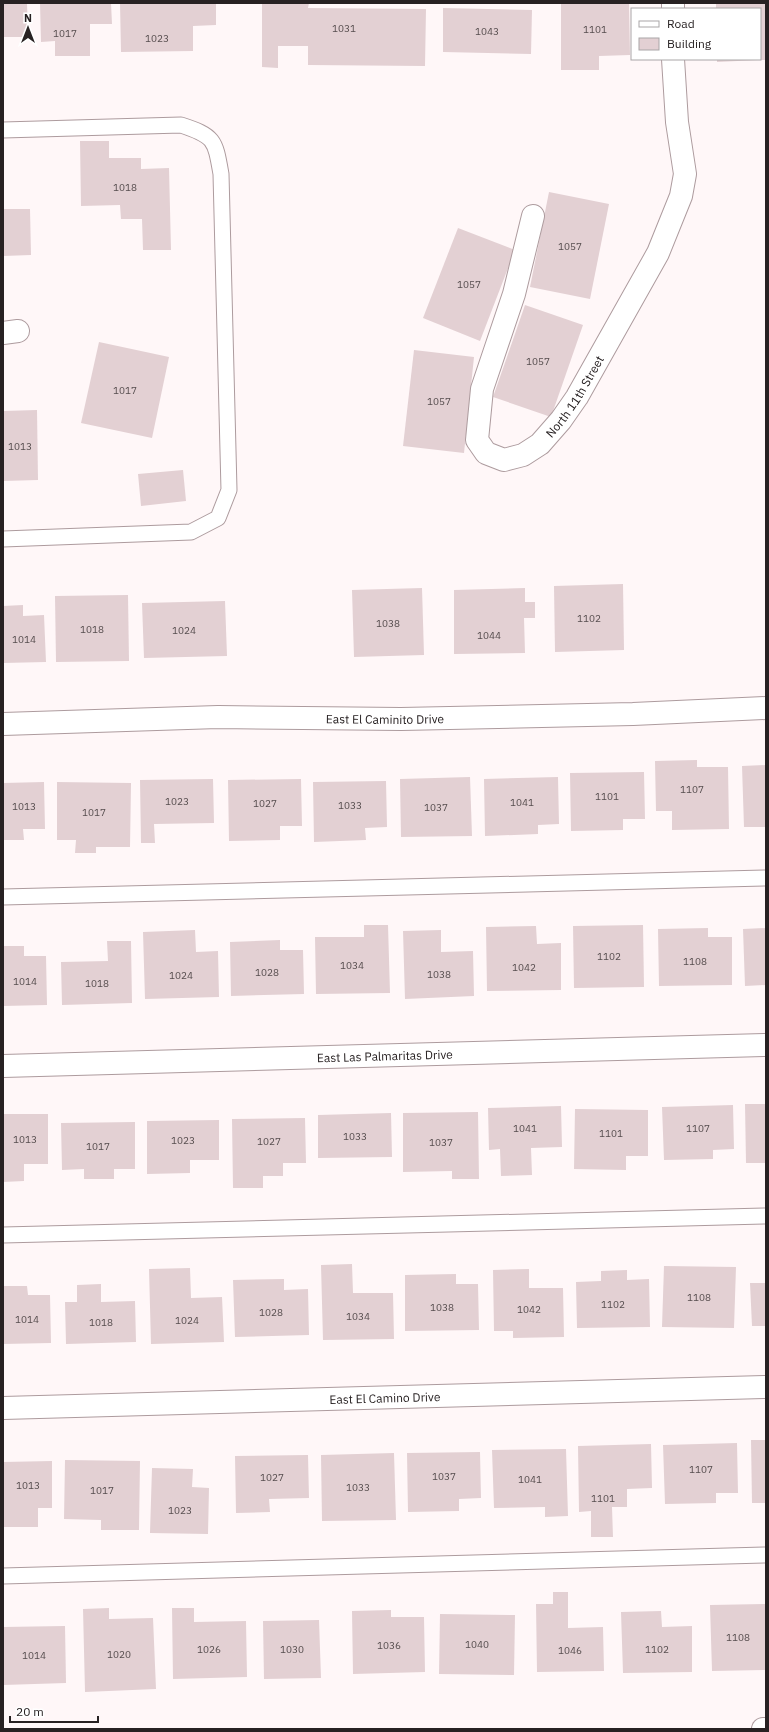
<svg xmlns="http://www.w3.org/2000/svg" width="769" height="1732" viewBox="0 0 769 1732" font-family="'IBM Plex Sans',sans-serif">
  <style>
    .building { fill: #e3d0d3 }
    .lines { fill: none; stroke-linecap: round; stroke-linejoin: round }
    .service-casing { stroke: #ad9b9e; stroke-width: 17 }
    .minor-casing { stroke: #ad9b9e; stroke-width: 24 }
    .service { stroke: #fff; stroke-width: 15 }
    .minor { stroke: #fff; stroke-width: 22 }
    .labels { text-anchor: middle; dominant-baseline: central; stroke-width: 3.5; stroke-linejoin: round; paint-order: stroke }
    .number-label { font-size: 10px; fill: #564d4e }
    .street-label { font-size: 12px; fill: #272122; stroke: #fff }
  </style>
  <rect width="100%" height="100%" fill="#fff7f8"/>
  <!-- building -->
  <g class="building">
    <path d="M3,3H27L28,37H3Z"/>
    <path d="M40,3H111L112,24H90V56H55V41L41,42Z"/>
    <path d="M120,3H216V25L193,26V51L121,52Z"/>
    <path d="M262,3H309L308,8L426,9L425,66L308,65V46H278V68L262,67Z"/>
    <path d="M561,3H629L630,55L599,56V70H561Z"/>
    <path d="M716,3H766V60H760V9H716Z"/>
    <path d="M443,8L532,10L531,54L443,52Z"/>
    <path d="M717,59H758V60L717,62Z"/>
    <path d="M80,141H109V158H141V169L169,168L171,250H143L142,219H121L120,205L81,206Z"/>
    <path d="M549,192L609,204L590,299L530,287Z"/>
    <path d="M3,209H30L31,255L3,256Z"/>
    <path d="M458,228L515,250L480,341L423,318Z"/>
    <path d="M525,305L583,325L551,417L493,397Z"/>
    <path d="M99,342L169,357L152,438L81,423Z"/>
    <path d="M414,350L474,357L464,453L403,446Z"/>
    <path d="M37,410L38,480L3,481V411Z"/>
    <path d="M183,470L186,501L141,506L138,474Z"/>
    <path d="M623,584L624,650L555,652L554,586Z"/>
    <path d="M422,588L424,655L354,657L352,590Z"/>
    <path d="M525,588V602H535V618H524L525,653L454,654V590Z"/>
    <path d="M128,595L129,661L56,662L55,596Z"/>
    <path d="M225,601L227,656L144,658L142,603Z"/>
    <path d="M23,605V616L44,615L46,662L3,663V606Z"/>
    <path d="M697,760V767H728L729,829L672,830V811H656L655,761Z"/>
    <path d="M766,765V827H744L742,766Z"/>
    <path d="M644,772L645,819H623V830L571,831L570,773Z"/>
    <path d="M470,777L472,836L401,837L400,779Z"/>
    <path d="M558,777L559,824L538,825V834L485,836L484,779Z"/>
    <path d="M213,779L214,823L154,824L155,843H141L140,780Z"/>
    <path d="M301,779L302,826H280V840L229,841L228,780Z"/>
    <path d="M386,781L387,827L365,828L366,840L314,842L313,782Z"/>
    <path d="M44,782L45,829H23L24,840H3V783Z"/>
    <path d="M57,782L131,783L130,847H96V853H75L76,840H57Z"/>
    <path d="M364,925H388L390,993L316,994L315,937H364Z"/>
    <path d="M643,925L644,987L574,988L573,926Z"/>
    <path d="M536,926L537,944L561,943V990L487,991L486,927Z"/>
    <path d="M708,928V937H732V985L659,986L658,929Z"/>
    <path d="M766,928V985L745,986L743,929Z"/>
    <path d="M195,930L196,952L218,951L219,997L145,999L143,932Z"/>
    <path d="M441,930V952L473,951L474,996L405,999L403,931Z"/>
    <path d="M280,940V950H303L304,994L231,996L230,942Z"/>
    <path d="M107,941H131L132,1003L62,1005L61,962L108,961Z"/>
    <path d="M3,946H24V956H46L47,1005L3,1006Z"/>
    <path d="M745,1104H766V1163H746Z"/>
    <path d="M733,1105L734,1149L713,1150V1159L664,1160L662,1107Z"/>
    <path d="M561,1106L562,1147L531,1148L532,1175L501,1176L500,1149L489,1150L488,1108Z"/>
    <path d="M575,1109L648,1110V1156H626V1170L574,1169Z"/>
    <path d="M478,1112L479,1179H452V1171L403,1172V1113Z"/>
    <path d="M391,1113L392,1157L318,1158V1115Z"/>
    <path d="M3,1114H48V1164H24V1181L3,1182Z"/>
    <path d="M305,1118L306,1163H283V1176H263V1188H233L232,1119Z"/>
    <path d="M219,1120V1160H190V1173L147,1174V1121Z"/>
    <path d="M135,1122V1169H114V1179H84V1169L62,1170L61,1123Z"/>
    <path d="M352,1264L353,1293H393L394,1339L323,1340L321,1265Z"/>
    <path d="M664,1266L736,1267L734,1328L662,1327Z"/>
    <path d="M190,1268L191,1298L222,1297L224,1342L151,1344L149,1269Z"/>
    <path d="M529,1269V1288H563L564,1337L513,1338V1331H494L493,1270Z"/>
    <path d="M627,1270V1280L649,1279L650,1327L577,1328L576,1282L601,1281V1271Z"/>
    <path d="M456,1274V1284H478L479,1330L405,1331V1275Z"/>
    <path d="M284,1279V1290L308,1289L309,1335L235,1337L233,1280Z"/>
    <path d="M750,1283H766V1326H752Z"/>
    <path d="M101,1284V1302L135,1301L136,1342L66,1344L65,1302H77V1285Z"/>
    <path d="M3,1286H27L28,1295H50L51,1343L3,1344Z"/>
    <path d="M751,1440H766V1503H752Z"/>
    <path d="M737,1443L738,1493H716V1503L665,1504L663,1445Z"/>
    <path d="M651,1444L652,1488L627,1489V1507H612L613,1537H591V1511L579,1512L578,1446Z"/>
    <path d="M566,1449L568,1516L545,1517V1507L494,1508L492,1450Z"/>
    <path d="M480,1452L481,1498L459,1499V1511L408,1512L407,1453Z"/>
    <path d="M394,1453L396,1520L322,1521L321,1455Z"/>
    <path d="M308,1455L309,1498L269,1499L270,1512L236,1513L235,1456Z"/>
    <path d="M65,1460L140,1461L139,1530H101V1520L64,1519Z"/>
    <path d="M52,1461V1508H38V1527H3V1462Z"/>
    <path d="M152,1468L193,1469L192,1487L209,1488L208,1534L150,1533Z"/>
    <path d="M553,1592H568V1628L603,1627L604,1671L537,1672L536,1604H553Z"/>
    <path d="M766,1604V1670L712,1671L710,1605Z"/>
    <path d="M109,1608V1619L153,1618L156,1689L85,1692L83,1609Z"/>
    <path d="M172,1608H194V1622L246,1621L247,1677L173,1679Z"/>
    <path d="M391,1610V1617H424L425,1672L353,1674L352,1611Z"/>
    <path d="M661,1611L662,1627L692,1626V1672L623,1673L621,1612Z"/>
    <path d="M440,1614L515,1615L514,1675L439,1674Z"/>
    <path d="M319,1620L321,1678L264,1679L263,1621Z"/>
    <path d="M65,1626L66,1683L3,1685V1627Z"/>
  </g>
  <g class="lines">
    <defs>
      <g id="service">
        <path d="M3,130L181,125C215,136 215,140 221,174L229,490L218,518L191,532L3,539"/>
        <path d="M3,897L766,878"/>
        <path d="M3,1235L766,1216"/>
        <path d="M3,1576L766,1555"/>
      </g>
      <g id="minor">
        <path d="M673,9V3"/>
        <path id="s1" d="M533,216L514,294L482,389L477,440L486,453L504,460L523,455L540,444L561,420L577,397L658,253L681,196L685,174L677,122L673,59"/>
        <path d="M3,333L18,331"/>
        <path id="s2" d="M3,724L218,717L401,719L633,714L766,708"/>
        <path id="s3" d="M3,1066L766,1045"/>
        <path id="s4" d="M3,1408L766,1387"/>
        <path d="M763,1729H766"/>
      </g>
    </defs>
    <!-- service casing -->
    <use href="#service" class="service-casing"/>
    <!-- minor casing -->
    <use href="#minor" class="minor-casing"/>
    <!-- service -->
    <use href="#service" class="service"/>
    <!-- minor -->
    <use href="#minor" class="minor"/>
  </g>
  <g class="labels">
    <!-- number labels -->
    <g class="number-label">
      <text x="344" y="28">1031</text>
      <text x="595" y="29">1101</text>
      <text x="487" y="31">1043</text>
      <text x="65" y="33">1017</text>
      <text x="157" y="38">1023</text>
      <text x="125" y="187">1018</text>
      <text x="570" y="246">1057</text>
      <text x="469" y="284">1057</text>
      <text x="538" y="361">1057</text>
      <text x="125" y="390">1017</text>
      <text x="439" y="401">1057</text>
      <text x="20" y="446">1013</text>
      <text x="589" y="618">1102</text>
      <text x="388" y="623">1038</text>
      <text x="92" y="629">1018</text>
      <text x="184" y="630">1024</text>
      <text x="489" y="635">1044</text>
      <text x="24" y="639">1014</text>
      <text x="692" y="789">1107</text>
      <text x="607" y="796">1101</text>
      <text x="177" y="801">1023</text>
      <text x="522" y="802">1041</text>
      <text x="265" y="803">1027</text>
      <text x="350" y="805">1033</text>
      <text x="24" y="806">1013</text>
      <text x="436" y="807">1037</text>
      <text x="94" y="812">1017</text>
      <text x="609" y="956">1102</text>
      <text x="695" y="961">1108</text>
      <text x="352" y="965">1034</text>
      <text x="524" y="967">1042</text>
      <text x="267" y="972">1028</text>
      <text x="439" y="974">1038</text>
      <text x="181" y="975">1024</text>
      <text x="25" y="981">1014</text>
      <text x="97" y="983">1018</text>
      <text x="525" y="1128">1041</text>
      <text x="698" y="1128">1107</text>
      <text x="611" y="1133">1101</text>
      <text x="355" y="1136">1033</text>
      <text x="25" y="1139">1013</text>
      <text x="183" y="1140">1023</text>
      <text x="269" y="1141">1027</text>
      <text x="441" y="1142">1037</text>
      <text x="98" y="1146">1017</text>
      <text x="699" y="1297">1108</text>
      <text x="613" y="1304">1102</text>
      <text x="442" y="1307">1038</text>
      <text x="529" y="1309">1042</text>
      <text x="271" y="1312">1028</text>
      <text x="358" y="1316">1034</text>
      <text x="27" y="1319">1014</text>
      <text x="187" y="1320">1024</text>
      <text x="101" y="1322">1018</text>
      <text x="701" y="1469">1107</text>
      <text x="444" y="1476">1037</text>
      <text x="272" y="1477">1027</text>
      <text x="530" y="1479">1041</text>
      <text x="28" y="1485">1013</text>
      <text x="358" y="1487">1033</text>
      <text x="102" y="1490">1017</text>
      <text x="603" y="1498">1101</text>
      <text x="180" y="1510">1023</text>
      <text x="738" y="1637">1108</text>
      <text x="477" y="1644">1040</text>
      <text x="389" y="1645">1036</text>
      <text x="209" y="1649">1026</text>
      <text x="292" y="1649">1030</text>
      <text x="657" y="1649">1102</text>
      <text x="570" y="1650">1046</text>
      <text x="119" y="1654">1020</text>
      <text x="34" y="1655">1014</text>
    </g>
    <!-- street labels -->
    <g class="street-label">
      <text stroke="none"><textPath href="#s1" startOffset="366">North 11th Street</textPath></text>
      <text stroke="none"><textPath href="#s2" startOffset="382">East El Caminito Drive</textPath></text>
      <text stroke="none"><textPath href="#s3" startOffset="382">East Las Palmaritas Drive</textPath></text>
      <text stroke="none"><textPath href="#s4" startOffset="382">East El Camino Drive</textPath></text>
    </g>
  </g>
  <!-- border -->
  <rect width="769" height="1732" fill="none" stroke="#272122" stroke-width="8"/>
  <!-- legend -->
  <rect x="631" y="8" width="130" height="52" fill="#ffffff" stroke="#a9a6a7"/>
  <rect x="639" y="21" width="20" height="6" fill="#ffffff" stroke="#a9a6a7"/>
  <text x="667" y="28" font-size="12" fill="#272122">Road</text>
  <rect x="639" y="38" width="20" height="12" fill="#e3d0d3" stroke="#a9a6a7"/>
  <text x="667" y="48" font-size="12" fill="#272122">Building</text>
  <!-- north arrow -->
  <g transform="translate(28 28)" stroke="#ffffff" stroke-width="3" paint-order="stroke">
  <path d="M0-3L7 15L0 10L-7 15Z" fill="#272122"/>
  <text y="-6" font-size="11" font-weight="bold" text-anchor="middle" fill="#272122">N</text>
  </g>
  <!-- scale -->
  <path d="M10 1716v6h88v-6" fill="none" stroke="#272122" stroke-width="2"/>
  <text x="16" y="1716" font-size="12" fill="#272122" stroke="#ffffff" stroke-width="3" paint-order="stroke">20 m</text>
</svg>
